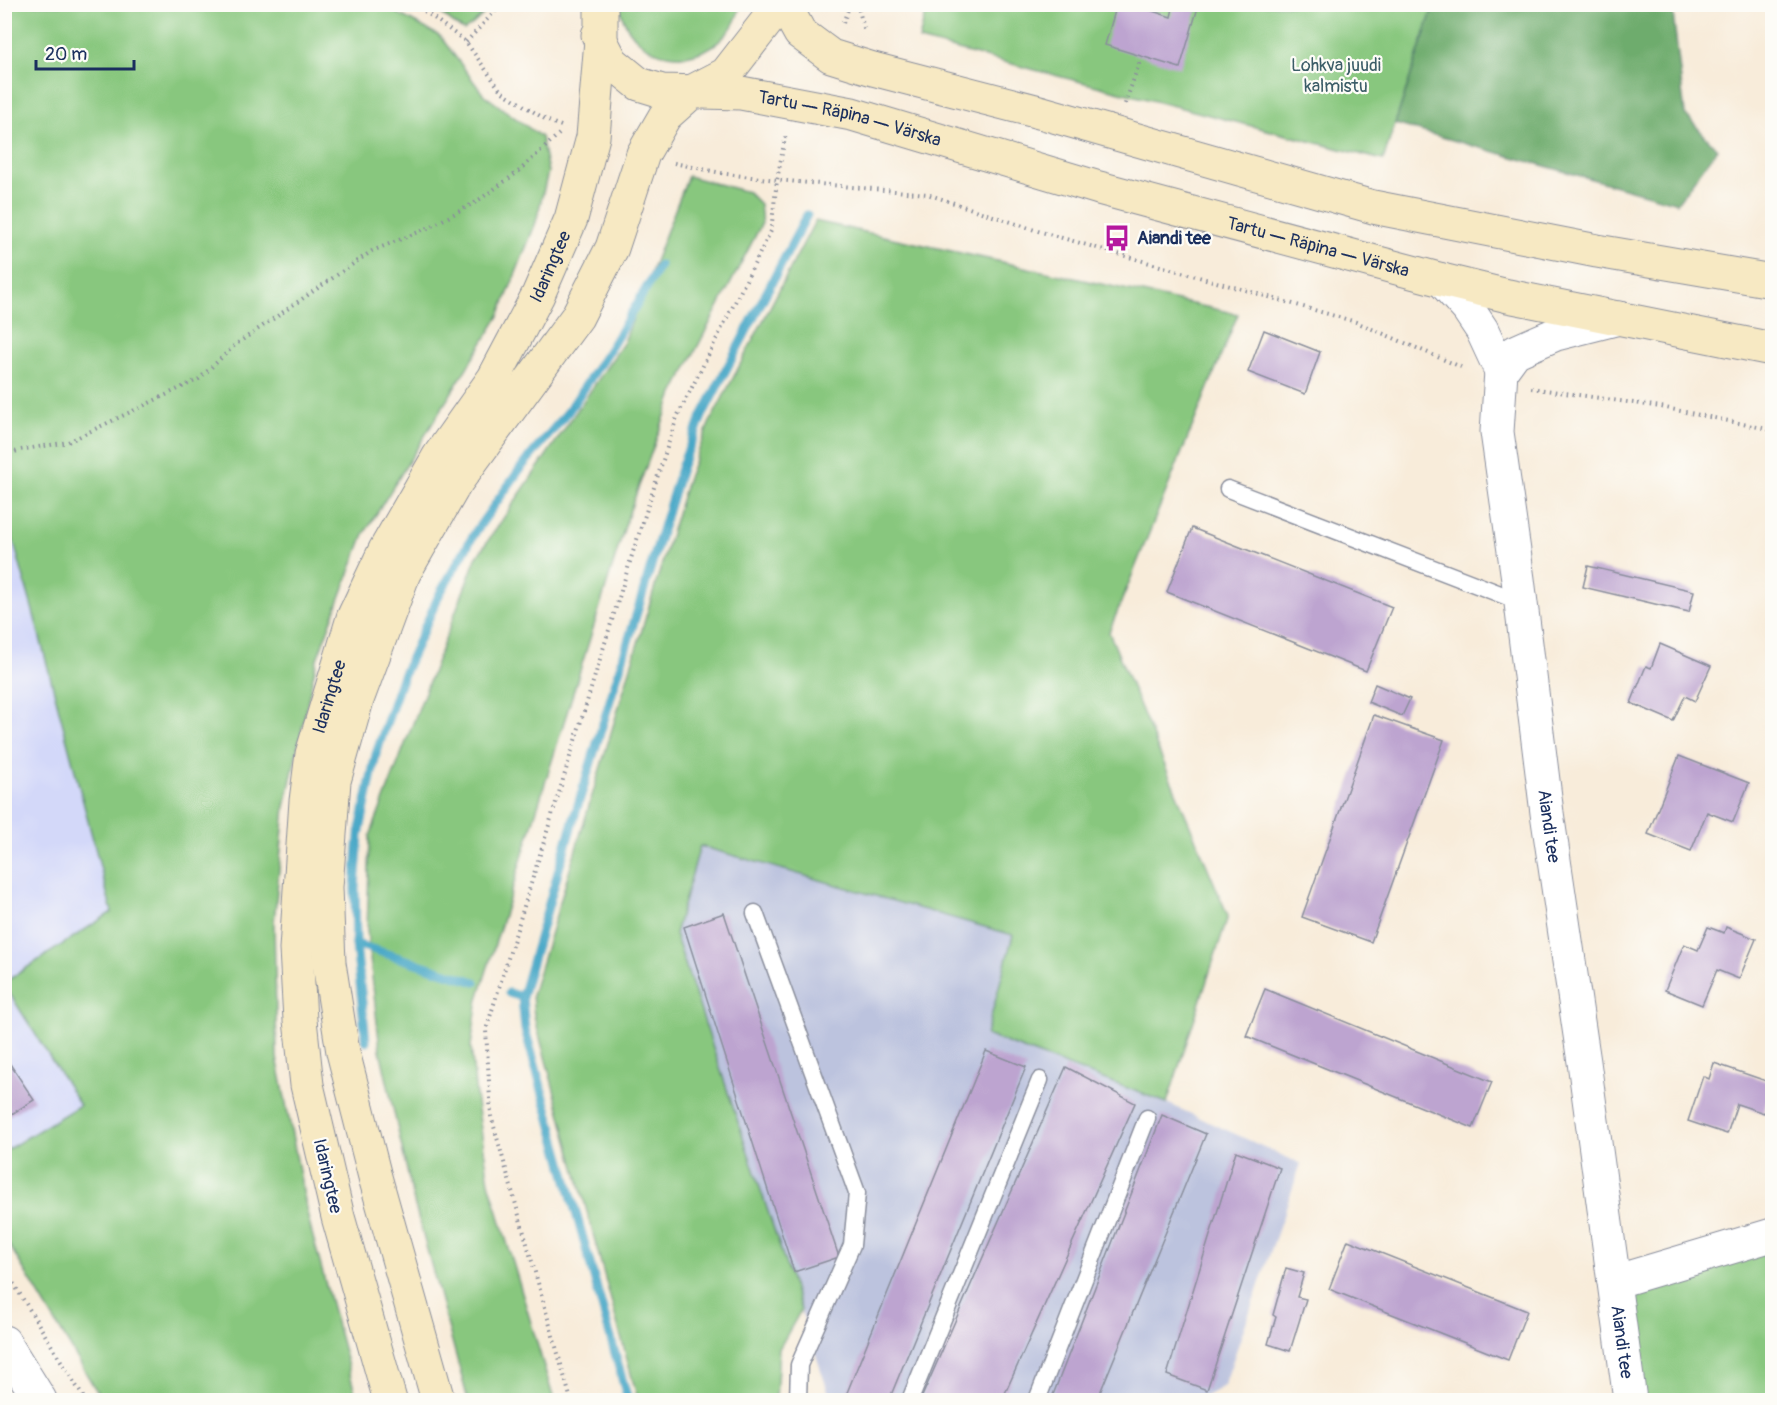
<svg xmlns="http://www.w3.org/2000/svg" width="1777" height="1405" font-family="Pangolin,sans-serif">
	<style>
		.built { fill: #d3d8f9 }
		.industrial { fill: #bcc3de }
		.green { fill: #88c77e; stroke: #527b6e; stroke-width: 1.5 }
		.forest { fill: #6eac6d; stroke: #446e66; stroke-width: 1.5 }
		.lines { fill: none; stroke-linecap: round; stroke-linejoin: round }
		.stream { stroke: #48a8c7; stroke-width: 9 }
		.building { fill: #bda4d0 }
		.service-casing { stroke: #8a8e9c; stroke-width: 19 }
		.minor-casing { stroke: #8a8e9c; stroke-width: 35 }
		.tertiary-casing { stroke: #8a8e9c; stroke-width: 35 }
		.secondary-casing { stroke: #8a8e9c; stroke-width: 35 }
		.path { stroke: #8a8e9c; stroke-width: 4; stroke-dasharray: 1.5 4.5; stroke-linecap: butt }
		.service { stroke: #fff; stroke-width: 16 }
		.minor { stroke: #fff; stroke-width: 33 }
		.tertiary { stroke: #fff; stroke-width: 33 }
		.secondary { stroke: #f7e9c3; stroke-width: 33 }
		.labels { text-anchor: middle; stroke-width: 4.5; stroke-linejoin: round; paint-order: stroke }
		.park-label { font-size: 18px; fill: #3c5d68; stroke: #fdfcf7 }
		.street-label { font-size: 18px; fill: #1b2f5e; stroke: #fdfcf7 }
		.poi-label { font-size: 18px; font-weight: bold; fill: #1b2f5e; stroke: #fdfcf7; text-anchor: start }
	</style>
	<rect width="100%" height="100%" fill="#fdfcf7"/>
	<filter id="ink" filterUnits="userSpaceOnUse"><feTurbulence type="fractalNoise" baseFrequency=".0167" numOctaves="2"/><feDisplacementMap in="SourceGraphic" scale="12" xChannelSelector="R" yChannelSelector="G"/><feConvolveMatrix kernelMatrix="1 2 1 2 8 2 1 2 1" color-interpolation-filters="sRGB"/></filter>
	<filter id="wash" filterUnits="userSpaceOnUse"><feTurbulence type="fractalNoise" baseFrequency=".008" numOctaves="4" result="noise"/><feDisplacementMap in="SourceGraphic" scale="24" xChannelSelector="R" yChannelSelector="G"/><feGaussianBlur stdDeviation="1.35" result="paint"/><feColorMatrix in="noise" values="0 0 0 0 0 0 0 0 0 0 0 0 0 0 0 0 0 1.4 0 .05"/><feComposite in="paint" operator="in"/></filter>
	<g filter="url(#wash)">
		<rect width="100%" height="100%" fill="#f8ecda"/>
		<g class="built">
			<path d="M 4,511 L 33,611 L 112,912 L 5,982 Z"/>
			<path d="M 4,986 L 81,1105 L 5,1151 L 4,1151 Z"/>
		</g>
		<path class="industrial" d="M 700,846 L 1013,935 L 986,1035 L 1167,1103 L 1301,1164 L 1224,1386 L 1199,1400 L 831,1400 L 675,934 Z"/>
		<g class="green">
			<path d="M 5,5 L 382,5 L 440,36 L 483,94 L 541,137 L 548,172 L 536,222 L 499,316 L 364,534 L 317,659 L 285,807 L 274,923 L 277,1057 L 309,1222 L 357,1400 L 102,1400 L 5,1238 L 5,1151 L 80,1105 L 5,986 L 5,982 L 112,912 L 33,611 L 5,511 Z"/>
			<path d="M 430,5 L 493,5 L 473,24 L 464,30 C 451,24 442,12 430,5 Z"/>
			<path d="M 619,5 L 740,4 L 740,5 C 733,51 674,73 639,41 C 628,32 622,18 619,5 Z"/>
			<path d="M 927,5 L 1434,5 L 1383,160 L 919,40 Z"/>
			<path d="M 688,176 L 748,192 L 760,204 L 762,223 L 673,394 L 629,513 L 478,999 L 471,1046 L 476,1096 L 489,1182 L 554,1400 L 468,1400 L 414,1202 L 380,1050 L 367,931 L 370,836 L 476,558 L 624,342 Z"/>
			<path d="M 815,221 L 1238,314 L 1109,632 L 1228,916 L 1167,1103 L 986,1035 L 1013,935 L 700,846 L 675,934 L 801,1310 L 779,1349 L 776,1400 L 638,1400 L 534,1016 L 532,995 L 687,480 L 709,424 Z"/>
			<path d="M 1772,1247 L 1772,1400 L 1643,1400 L 1633,1292 Z"/>
		</g>
		<path class="forest" d="M 1434,5 L 1672,5 L 1685,114 L 1717,149 L 1677,203 L 1395,124 Z"/>
		<g class="lines">
			<g class="stream">
				<path d="M 356,944 L 366,1041"/>
				<path d="M 475,982 L 356,944 L 355,887 L 359,835 L 376,754 L 402,678 L 439,595 L 476,531 L 523,465 L 568,412 L 611,347 L 660,265"/>
				<path d="M 509,993 L 522,997"/>
				<path d="M 628,1400 L 525,1029 L 522,997 L 567,841 L 682,465 L 703,414 L 807,215"/>
			</g>
		</g>
		<g id="blocks">
			<g class="building">
				<path d="M 1117,4 L 1141,4 L 1140,7 L 1171,17 L 1174,4 L 1199,4 L 1180,68 L 1105,45 Z"/>
				<path d="M 1264,330 L 1320,352 L 1305,394 L 1248,372 Z"/>
				<path d="M 1192,528 L 1392,607 L 1366,671 L 1167,592 Z"/>
				<path d="M 1588,566 L 1694,591 L 1689,612 L 1583,587 Z"/>
				<path d="M 1660,644 L 1711,666 L 1695,701 L 1685,696 L 1673,721 L 1631,703 L 1646,666 L 1651,668 Z"/>
				<path d="M 1375,684 L 1410,699 L 1402,716 L 1368,702 Z"/>
				<path d="M 1374,715 L 1444,740 L 1371,942 L 1302,917 Z"/>
				<path d="M 1679,756 L 1749,783 L 1733,822 L 1707,812 L 1691,851 L 1648,834 Z"/>
				<path d="M 724,913 L 839,1257 L 794,1272 L 684,927 Z"/>
				<path d="M 1708,927 L 1724,933 L 1726,927 L 1756,939 L 1739,979 L 1717,970 L 1702,1005 L 1665,990 L 1684,944 L 1698,950 Z"/>
				<path d="M 1265,989 L 1492,1082 L 1473,1128 L 1246,1036 Z"/>
				<path d="M 986,1051 L 1026,1067 L 889,1400 L 844,1400 Z"/>
				<path d="M 4,1055 L 34,1100 L 7,1117 L 4,1113 Z"/>
				<path d="M 1714,1063 L 1772,1083 L 1764,1113 L 1737,1104 L 1727,1134 L 1688,1121 L 1703,1076 L 1709,1079 Z"/>
				<path d="M 1066,1067 L 1135,1103 L 1002,1400 L 924,1400 L 921,1399 Z"/>
				<path d="M 1162,1115 L 1206,1134 L 1097,1400 L 1051,1400 Z"/>
				<path d="M 1236,1151 L 1280,1168 L 1207,1390 L 1167,1375 Z"/>
				<path d="M 1348,1240 L 1527,1311 L 1508,1360 L 1329,1289 Z"/>
				<path d="M 1286,1268 L 1304,1273 L 1297,1297 L 1306,1299 L 1290,1351 L 1268,1344 L 1276,1317 L 1273,1315 Z"/>
			</g>
		</g>
	</g>
	<g filter="url(#ink)">
		<use href="#blocks" fill-opacity="0" stroke="#8a8e9c" stroke-width="1.5"/>
		<g class="lines">
			<g class="service-casing">
				<g id="service">
					<path d="M 1228,489 L 1521,602"/>
					<path d="M 755,913 L 857,1193 L 852,1245 L 799,1365 L 798,1400"/>
					<path d="M 910,1400 L 1040,1080"/>
					<path d="M 1037,1400 L 1147,1118"/>
				</g>
			</g>
			<g class="minor-casing">
				<g id="minor">
					<path d="M 1442,280 L 1468,309 L 1482,330 L 1501,371"/>
					<path id="s1" d="M 1619,318 L 1556,334 L 1515,352 L 1501,371 L 1497,432 L 1518,579 L 1547,813 L 1584,1062 L 1630,1400"/>
					<path d="M 1614,1282 L 1772,1235"/>
				</g>
			</g>
			<g class="tertiary-casing">
				<path id="tertiary" d="M 4,1342 L 40,1400"/>
			</g>
			<g class="secondary-casing">
				<g id="secondary">
					<path d="M 784,4 L 800,33 L 831,56 L 873,69 L 1043,113 L 1373,207 L 1597,251 L 1772,281"/>
					<path id="s2" d="M 598,35 L 612,62 L 639,84 L 662,91 L 741,93 L 852,114 L 1099,188 L 1442,280 L 1508,296 L 1772,349"/>
					<path id="s3" d="M 390,1400 L 338,1217 L 307,1085 L 300,1020 L 296,949 L 306,801 L 312,754 L 353,618 L 385,550 L 439,456 L 494,378 L 538,295 L 571,219 L 593,137 L 601,40 L 601,4"/>
					<path d="M 438,1400 L 375,1177 L 343,1052 L 329,963 L 326,887 L 334,781 L 357,700 L 404,573 L 455,484 L 577,317 L 612,248 L 643,154 L 665,116 L 693,91 L 726,74 L 768,20 L 771,4"/>
				</g>
			</g>
			<g class="path">
				<path d="M 415,4 L 466,42 L 501,91 L 548,121 L 561,126"/>
				<path d="M 857,4 L 864,28 L 868,31"/>
				<path d="M 843,23 L 850,4"/>
				<path d="M 466,42 L 502,4"/>
				<path d="M 1125,104 L 1140,61"/>
				<path d="M 674,163 L 726,174 L 777,180 L 927,194 L 1038,231 L 1356,322 L 1461,367"/>
				<path d="M 1531,388 L 1661,407 L 1772,430"/>
				<path d="M 4,456 L 20,450 L 68,442 L 199,379 L 235,345 L 372,251 L 426,229 L 476,202 L 518,172 L 559,134"/>
				<path d="M 4,1268 L 85,1400"/>
				<path d="M 571,1400 L 491,1116 L 486,1030 L 633,552 L 677,417 L 771,231 L 777,180 L 786,133"/>
			</g>
			<use href="#service" class="service"/>
			<use href="#minor" class="minor"/>
			<use href="#tertiary" class="tertiary"/>
			<use href="#secondary" class="secondary"/>
		</g>
	</g>
	<defs>
		<g id="bus-bare" transform="scale(2.07)"><path d="M-5-6H5V4H4V6H2V4H-2V6H-4V4H-5ZM-3.5-4V0h7V-4ZM-3.5 1.2v1.5H-2V1.2ZM2 1.2v1.5H3.5V1.2Z" fill="#b5179e" stroke="#fdfcf7" stroke-width="2.5" paint-order="stroke"/></g>
	</defs>
	<g fill-rule="evenodd">
		<use href="#bus-bare" x="1117" y="238"/>
	</g>
	<g class="labels">
		<g class="park-label">
			<text x="1336" y="71">Lohkva juudi<tspan x="1336" dy="21">kalmistu</tspan></text>
		</g>
		<g class="street-label">
			<text dy="6" stroke="none"><textPath href="#s2" startOffset="280">Tartu — Räpina — Värska</textPath></text>
			<text dy="6" stroke="none"><textPath href="#s2" startOffset="766">Tartu — Räpina — Värska</textPath></text>
			<text dy="6" stroke="none"><textPath href="#s3" startOffset="1204">Idaringtee</textPath></text>
			<text dy="6" stroke="none"><textPath href="#s3" startOffset="718">Idaringtee</textPath></text>
			<text dy="6" stroke="none"><textPath href="#s1" startOffset="592">Aiandi tee</textPath></text>
			<text transform="translate(328 1176) rotate(77)" y="6">Idaringtee</text>
			<text dy="6" stroke="none"><textPath href="#s1" startOffset="1113">Aiandi tee</textPath></text>
		</g>
		<g class="poi-label">
			<text x="1137" y="244">Aiandi tee</text>
		</g>
	</g>
	<rect width="1777" height="1405" fill="none" stroke="#fdfcf7" stroke-width="24"/>
	<path d="M36 60v9h98v-9" fill="none" stroke="#1b2f5e" stroke-width="3"/>
	<text x="45" y="60" font-size="18" fill="#1b2f5e" stroke="#fdfcf7" stroke-width="4.5" paint-order="stroke">20 m</text>
</svg>
